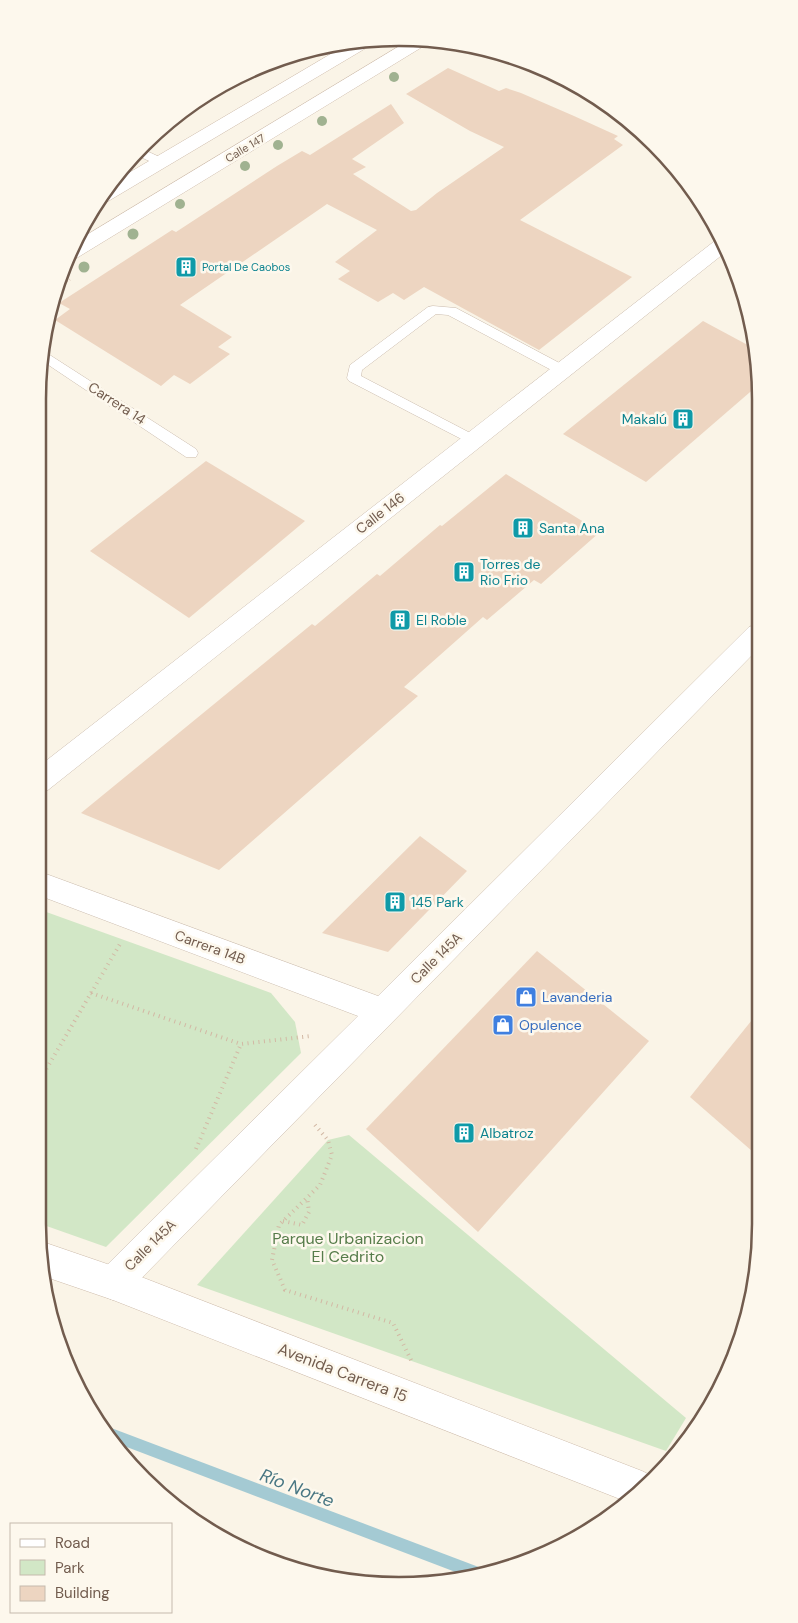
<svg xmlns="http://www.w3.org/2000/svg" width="798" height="1623" font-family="'DM Sans',sans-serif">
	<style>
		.green { fill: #d2e7c6 }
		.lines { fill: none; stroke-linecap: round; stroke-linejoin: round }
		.stream { fill: #a4cad3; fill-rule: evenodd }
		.building { fill: #edd5c1 }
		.lane-casing { stroke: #cbbcae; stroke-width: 1 }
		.street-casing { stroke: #cbbcae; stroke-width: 1 }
		.secondary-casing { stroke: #cebcac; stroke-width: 1 }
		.path-far1 { stroke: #d2b8a4; stroke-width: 2; stroke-dasharray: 0.5 2.5; stroke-linecap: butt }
		.path { stroke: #d2b8a4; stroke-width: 4; stroke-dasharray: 1 4.5; stroke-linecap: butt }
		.lane { fill: #fff; fill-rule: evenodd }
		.street { fill: #fff; fill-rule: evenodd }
		.secondary { fill: #fff; fill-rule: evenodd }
		.tree { fill: #a0b291 }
		.labels { text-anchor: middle; stroke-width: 5; stroke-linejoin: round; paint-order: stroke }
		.far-street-label { font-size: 11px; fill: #725c4e; stroke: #fdf8ed }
		.far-culture-label { font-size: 11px; fill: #0d838f; stroke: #fdf8ed; text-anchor: start }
		.street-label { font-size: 14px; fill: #725c4e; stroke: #fdf8ed }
		.culture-label { font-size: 14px; fill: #0d838f; stroke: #fdf8ed; text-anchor: start }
		.shop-label { font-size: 14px; fill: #366cbe; stroke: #fdf8ed; text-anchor: start }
		.near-park-label { font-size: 16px; fill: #567c4a; stroke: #fdf8ed }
		.near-street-label { font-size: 16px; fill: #725c4e; stroke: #fdf8ed }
		.near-water-label { font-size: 18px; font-style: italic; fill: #497783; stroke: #fdf8ed }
		.rim { fill: none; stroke: #725c4e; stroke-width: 2.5 }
	</style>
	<rect width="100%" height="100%" fill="#faf4e7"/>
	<g class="green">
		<path d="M 38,909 L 271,993 L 295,1022 L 301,1053 L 106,1247 L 38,1223 Z"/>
		<path d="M 349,1135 L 686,1418 L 666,1451 L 197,1285 L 328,1140 Z"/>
	</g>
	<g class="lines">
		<path class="stream" d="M 106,1426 L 476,1566 L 481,1568 L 482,1571 L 466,1576 L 111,1441 L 103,1428 Z"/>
	</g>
	<g class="building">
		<path d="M 448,68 L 499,91 L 506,88 L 521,93 L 574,116 L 618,136 L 614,139 L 623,145 L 520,220 L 632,277 L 539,350 L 424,287 L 404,300 L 393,293 L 378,302 L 338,279 L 350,271 L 335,262 L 377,230 L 327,204 L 180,305 L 232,337 L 218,347 L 230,354 L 190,384 L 174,375 L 161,386 L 55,320 L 70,309 L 59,303 L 172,230 L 176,232 L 277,166 L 302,151 L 310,155 L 391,104 L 404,123 L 352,159 L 366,167 L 353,174 L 411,211 L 416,210 L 437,193 L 504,147 L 470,131 L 406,94 Z"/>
		<path d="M 703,321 L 757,350 L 757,386 L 646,482 L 563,434 Z"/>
		<path d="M 206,461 L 305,521 L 189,618 L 90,551 Z"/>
		<path d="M 506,474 L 600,532 L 541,584 L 534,580 L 487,620 L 483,617 L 404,687 L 418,696 L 219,870 L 81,813 L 312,624 L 315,626 L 377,574 L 380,576 L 440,525 L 442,526 Z"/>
		<path d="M 420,836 L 467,871 L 388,952 L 322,933 Z"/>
		<path d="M 537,951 L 649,1041 L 478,1232 L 366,1129 Z"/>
		<path d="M 760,1010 L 760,1158 L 690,1097 Z"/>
	</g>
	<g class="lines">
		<g class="lane-casing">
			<g id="lane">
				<path d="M 140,148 L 164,159 L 166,162 L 160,166 L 134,154 Z"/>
				<path d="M 433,306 L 456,308 L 567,367 L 569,370 L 567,373 L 557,373 L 448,315 L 436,314 L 362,370 L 361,376 L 478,437 L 480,440 L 478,443 L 473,445 L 349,381 L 347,378 L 350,365 L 428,307 Z"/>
				<path d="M 42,350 L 196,449 L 198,453 L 196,457 L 186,457 L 41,360 Z"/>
			</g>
		</g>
		<g class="street-casing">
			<g id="street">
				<path d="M 720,239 L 727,251 L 48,790 L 38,793 L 38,767 L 716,240 Z"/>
				<path d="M 758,624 L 758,649 L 125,1295 L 113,1300 L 101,1295 L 96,1283 L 101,1271 L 358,1016 L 38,895 L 38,871 L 378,996 L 749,627 Z"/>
			</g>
		</g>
		<g class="secondary-casing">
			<g id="secondary">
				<path d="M 411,39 L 429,40 L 427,44 L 75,259 L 65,260 L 75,242 Z"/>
				<path d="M 373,40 L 371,45 L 105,203 L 95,204 L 110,184 L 351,42 Z"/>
				<path d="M 43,1242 L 113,1266 L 642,1471 L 656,1478 L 625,1501 L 113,1300 L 46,1277 L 41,1243 Z"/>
			</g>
		</g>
		<path class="path-far1" d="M 57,288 L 71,279"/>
		<g class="path">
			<path d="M 91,993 L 241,1044 L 311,1036"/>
			<path d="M 38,1083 L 120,944"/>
			<path d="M 315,1125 L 328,1140 L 332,1155 L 320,1185 L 279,1225 L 272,1260 L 285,1290 L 393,1323 L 412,1362"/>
			<path d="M 196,1149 L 241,1044"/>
			<path d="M 283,1221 L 302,1225 L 309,1212 L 307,1197"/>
		</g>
		<use href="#lane" class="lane"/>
		<use href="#street" class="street"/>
		<use href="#secondary" class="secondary"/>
	</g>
	<g class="tree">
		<circle cx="394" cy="77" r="5"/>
		<circle cx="322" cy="121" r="5"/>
		<circle cx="278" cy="145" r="5"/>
		<circle cx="245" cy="166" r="5"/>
		<circle cx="180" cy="204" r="5"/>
		<circle cx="133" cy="234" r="5.5"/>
		<circle cx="84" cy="267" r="5.5"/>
	</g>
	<defs>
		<g id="building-square" transform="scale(1.125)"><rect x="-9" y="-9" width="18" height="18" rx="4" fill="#0f9aa8" stroke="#fdf8ed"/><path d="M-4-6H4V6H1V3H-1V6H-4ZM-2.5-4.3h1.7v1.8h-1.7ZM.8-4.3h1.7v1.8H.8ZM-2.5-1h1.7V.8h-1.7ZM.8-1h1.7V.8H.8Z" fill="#fff"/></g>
		<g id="shop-square" transform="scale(1.125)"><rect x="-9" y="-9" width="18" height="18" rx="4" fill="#3f7fe0" stroke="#fdf8ed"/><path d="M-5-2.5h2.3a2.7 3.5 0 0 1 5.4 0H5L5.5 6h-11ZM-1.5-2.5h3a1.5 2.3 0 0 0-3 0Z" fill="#fff"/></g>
	</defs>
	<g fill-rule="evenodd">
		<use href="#building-square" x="186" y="267"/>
		<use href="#building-square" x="683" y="419"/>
		<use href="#building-square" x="523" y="528"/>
		<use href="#building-square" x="464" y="572"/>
		<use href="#building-square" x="400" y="620"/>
		<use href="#building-square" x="395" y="902"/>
		<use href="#shop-square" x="526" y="997"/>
		<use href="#shop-square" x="503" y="1025"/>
		<use href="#building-square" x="464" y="1133"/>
	</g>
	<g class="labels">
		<g class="far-street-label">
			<text transform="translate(245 148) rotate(-31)" y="4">Calle 147</text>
		</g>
		<g class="far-culture-label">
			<text x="202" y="271">Portal De Caobos</text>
		</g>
		<g class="street-label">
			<text transform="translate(117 403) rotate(33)" y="5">Carrera 14</text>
			<text transform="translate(380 513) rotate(-38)" y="5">Calle 146</text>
			<text transform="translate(210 947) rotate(20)" y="5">Carrera 14B</text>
			<text transform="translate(436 958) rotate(-45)" y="5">Calle 145A</text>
			<text transform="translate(150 1245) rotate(-45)" y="5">Calle 145A</text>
		</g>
		<g class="culture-label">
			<text x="667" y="424" text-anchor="end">Makalú</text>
			<text x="539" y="533">Santa Ana</text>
			<text x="480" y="569">Torres de<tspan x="480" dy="16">Rio Frio</tspan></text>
			<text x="416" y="625">El Roble</text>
			<text x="411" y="907">145 Park</text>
			<text x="480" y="1138">Albatroz</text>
		</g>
		<g class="shop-label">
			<text x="542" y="1002">Lavanderia</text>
			<text x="519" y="1030">Opulence</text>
		</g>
		<g class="near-park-label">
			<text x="348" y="1244">Parque Urbanizacion<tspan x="348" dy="18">El Cedrito</tspan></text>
		</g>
		<g class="near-street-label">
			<text transform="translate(343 1372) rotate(21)" y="6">Avenida Carrera 15</text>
		</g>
		<g class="near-water-label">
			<text transform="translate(297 1488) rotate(21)" y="6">Río Norte</text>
		</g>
	</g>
	<path d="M0 0H798V1623H0ZM399 46H399A353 353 0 0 1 752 399V1224A353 353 0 0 1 399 1577H399A353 353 0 0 1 46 1224V399A353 353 0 0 1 399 46Z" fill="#fdf8ed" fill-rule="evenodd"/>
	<path class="rim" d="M399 46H399A353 353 0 0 1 752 399V1224A353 353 0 0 1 399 1577H399A353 353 0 0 1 46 1224V399A353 353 0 0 1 399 46Z"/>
	<rect x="10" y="1523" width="162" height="90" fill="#fdf8ed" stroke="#c5baad"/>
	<rect x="20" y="1539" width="25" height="8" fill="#ffffff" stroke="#c5baad"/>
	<text x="55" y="1548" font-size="15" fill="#725c4e">Road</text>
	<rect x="20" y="1560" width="25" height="15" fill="#d2e7c6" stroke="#c5baad"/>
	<text x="55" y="1573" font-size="15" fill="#725c4e">Park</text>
	<rect x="20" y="1586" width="25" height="15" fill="#edd5c1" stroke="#c5baad"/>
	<text x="55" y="1598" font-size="15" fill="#725c4e">Building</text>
</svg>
